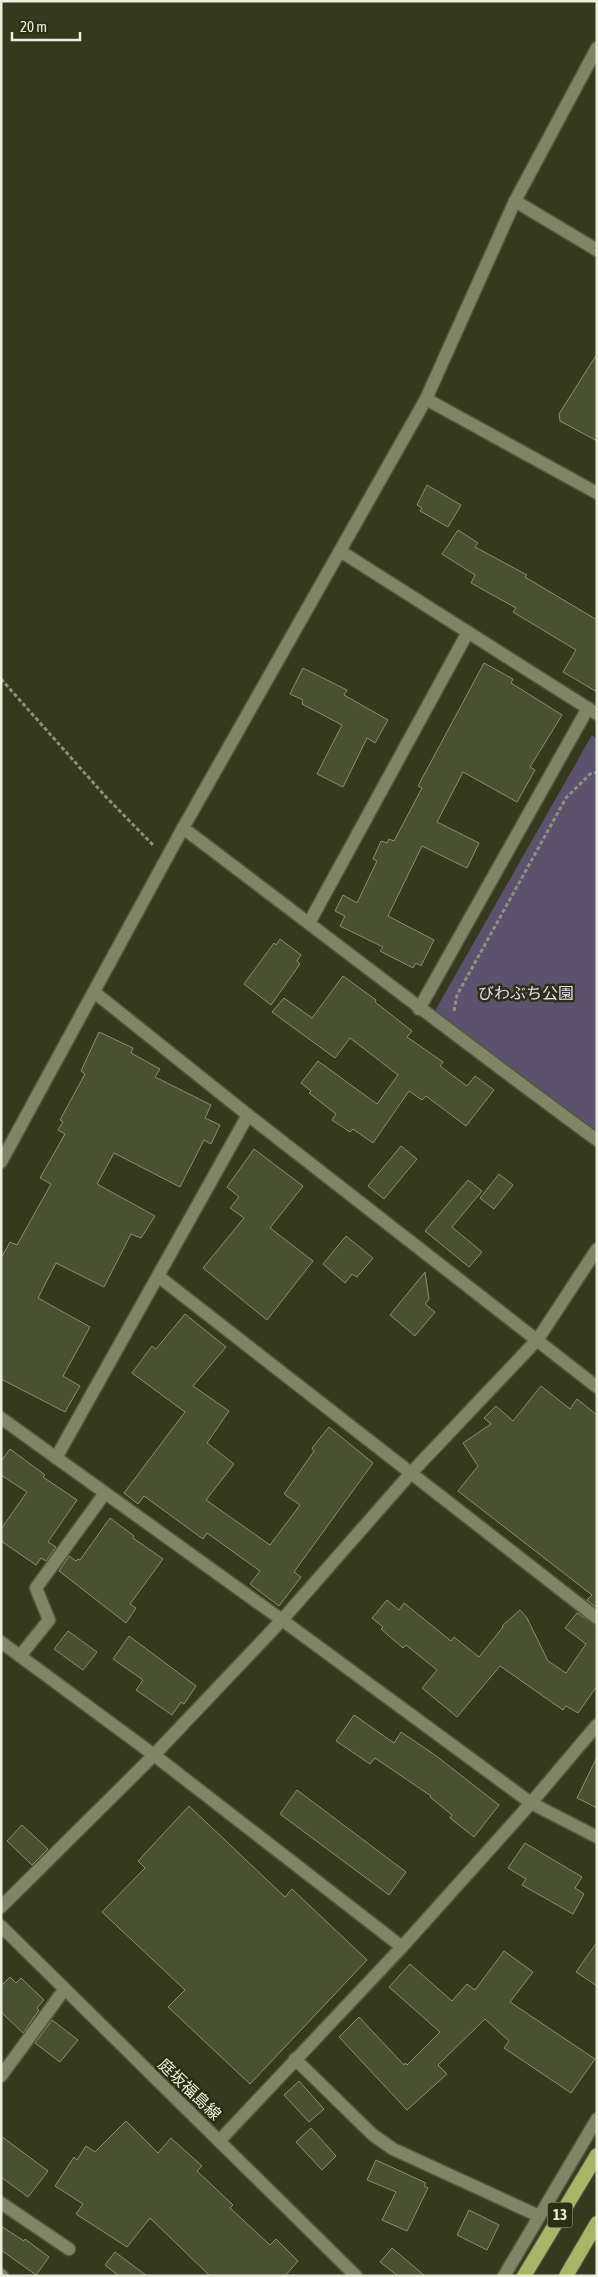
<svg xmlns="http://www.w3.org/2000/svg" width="598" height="2277" font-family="'Asap Condensed','Noto Sans JP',sans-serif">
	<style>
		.green { fill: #5c526d }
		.building { fill: #4a5032; stroke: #89906f }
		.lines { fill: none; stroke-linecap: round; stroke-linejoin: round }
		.minor-casing { stroke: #53563d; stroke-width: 15 }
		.secondary-casing { stroke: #53563d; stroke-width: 15 }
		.trunk-casing { stroke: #53563d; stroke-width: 16 }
		.path { stroke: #8e917b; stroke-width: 3; stroke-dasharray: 4 2.5; stroke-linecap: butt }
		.minor { stroke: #7f8565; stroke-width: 12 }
		.secondary { stroke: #7f8565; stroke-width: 12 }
		.trunk { stroke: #a8b566; stroke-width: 14 }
		.labels { text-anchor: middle; stroke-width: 5; stroke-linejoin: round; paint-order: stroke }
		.shield { fill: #2b2f13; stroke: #b2b5a1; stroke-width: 1 }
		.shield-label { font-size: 15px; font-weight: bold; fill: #ecefde }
		.park-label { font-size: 16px; fill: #e9ddfd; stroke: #2b2f13 }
		.street-label { font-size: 16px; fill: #ecefde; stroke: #2b2f13 }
	</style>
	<rect width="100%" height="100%" fill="#35391d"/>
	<path class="green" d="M 592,735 L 597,739 L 597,1137 L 432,1016 Z"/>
	<g class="building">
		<path d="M 597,354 L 597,441 L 560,421 L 559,414 Z"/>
		<path d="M 427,485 L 461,505 L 448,527 L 420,511 L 422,508 L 417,505 Z"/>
		<path d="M 458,530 L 478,543 L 475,547 L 527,575 L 525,577 L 597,620 L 597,692 L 563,672 L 576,650 L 513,612 L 516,608 L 471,583 L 475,575 L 442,554 Z"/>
		<path d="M 484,663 L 513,679 L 511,683 L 562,715 L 530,767 L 535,770 L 517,802 L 463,772 L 437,822 L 479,843 L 467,868 L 422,846 L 388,916 L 434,940 L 421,966 L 416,963 L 413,968 L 380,951 L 383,947 L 340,926 L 345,916 L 335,911 L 343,895 L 357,903 L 377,861 L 373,859 L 381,841 L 387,843 L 389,839 L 394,841 L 422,788 L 418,786 Z"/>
		<path d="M 303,668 L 347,690 L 344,695 L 388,720 L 375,743 L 367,738 L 343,787 L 317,774 L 342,725 L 302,704 L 303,700 L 290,694 Z"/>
		<path d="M 280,939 L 301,955 L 297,961 L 300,964 L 271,1005 L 244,984 L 274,943 L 276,945 Z"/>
		<path d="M 343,976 L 376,1000 L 375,1002 L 412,1031 L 407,1037 L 443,1062 L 440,1066 L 467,1086 L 475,1076 L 494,1090 L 466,1126 L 426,1096 L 422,1100 L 409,1091 L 373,1143 L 353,1129 L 350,1132 L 332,1120 L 336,1114 L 309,1093 L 311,1091 L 301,1083 L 318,1061 L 377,1104 L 398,1075 L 350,1038 L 335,1058 L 272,1012 L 284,998 L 312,1018 Z"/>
		<path d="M 99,1032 L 133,1048 L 131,1053 L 160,1069 L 155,1077 L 211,1105 L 205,1118 L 220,1125 L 211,1144 L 204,1140 L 180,1187 L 114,1153 L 97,1184 L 155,1216 L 141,1238 L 131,1234 L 104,1287 L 56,1263 L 38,1298 L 90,1327 L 63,1376 L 80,1386 L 65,1412 L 1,1379 L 1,1258 L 10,1242 L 17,1245 L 51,1184 L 40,1178 L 65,1134 L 58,1130 L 63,1122 L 60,1120 L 85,1074 L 81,1071 Z"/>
		<path d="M 401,1146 L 417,1159 L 384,1199 L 368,1186 Z"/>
		<path d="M 254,1149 L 303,1186 L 270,1228 L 313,1261 L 267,1320 L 203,1268 L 244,1218 L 230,1208 L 239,1197 L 227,1187 Z"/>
		<path d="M 499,1174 L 513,1185 L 494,1209 L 480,1198 Z"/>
		<path d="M 468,1180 L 482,1191 L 452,1227 L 482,1252 L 469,1267 L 425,1231 Z"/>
		<path d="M 346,1236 L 373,1258 L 357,1277 L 352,1274 L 345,1283 L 323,1264 Z"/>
		<path d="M 425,1272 L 429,1299 L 425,1304 L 435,1312 L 415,1336 L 390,1315 Z"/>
		<path d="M 185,1314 L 226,1347 L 193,1386 L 229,1411 L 207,1443 L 234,1464 L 206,1500 L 270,1545 L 300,1505 L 284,1494 L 314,1451 L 312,1448 L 329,1427 L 373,1463 L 294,1572 L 301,1577 L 279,1606 L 250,1584 L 260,1571 L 207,1533 L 203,1539 L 144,1496 L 138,1504 L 124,1493 L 185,1412 L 132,1373 L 152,1346 L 156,1349 Z"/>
		<path d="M 541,1386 L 570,1409 L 577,1399 L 597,1415 L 597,1608 L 587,1600 L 592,1595 L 458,1491 L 478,1466 L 463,1443 L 491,1424 L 484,1418 L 496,1406 L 513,1421 Z"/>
		<path d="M 10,1449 L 45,1475 L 43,1477 L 77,1500 L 48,1542 L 56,1547 L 46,1561 L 41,1558 L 36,1565 L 1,1541 L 1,1529 L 27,1492 L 1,1475 L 1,1461 Z"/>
		<path d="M 110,1518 L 134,1536 L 133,1538 L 163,1559 L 130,1604 L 136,1608 L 126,1623 L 59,1571 L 69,1556 L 76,1561 L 78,1559 L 80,1560 Z"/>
		<path d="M 387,1600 L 399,1610 L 404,1603 L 451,1641 L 454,1637 L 479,1657 L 503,1627 L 502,1626 L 520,1610 L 527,1618 L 548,1661 L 566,1673 L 586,1644 L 565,1628 L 577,1613 L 597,1626 L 597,1686 L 578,1713 L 566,1706 L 563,1710 L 500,1666 L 457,1717 L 422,1688 L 437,1670 L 406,1645 L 403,1648 L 381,1629 L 383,1627 L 372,1618 Z"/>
		<path d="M 68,1631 L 97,1652 L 83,1670 L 54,1649 Z"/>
		<path d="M 129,1636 L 196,1686 L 184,1704 L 181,1702 L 172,1715 L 136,1690 L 143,1680 L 113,1659 Z"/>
		<path d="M 354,1715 L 394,1743 L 401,1732 L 435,1755 L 499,1805 L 474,1837 L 450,1818 L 452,1815 L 430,1797 L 431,1796 L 375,1758 L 370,1764 L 336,1741 Z"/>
		<path d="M 597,1757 L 597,1808 L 577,1798 Z"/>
		<path d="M 297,1790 L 406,1872 L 389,1895 L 280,1814 Z"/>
		<path d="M 189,1806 L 285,1897 L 292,1889 L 367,1960 L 250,2084 L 168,2007 L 185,1990 L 102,1912 L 145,1868 L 138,1861 Z"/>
		<path d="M 22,1825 L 48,1849 L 32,1865 L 7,1841 Z"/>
		<path d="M 525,1843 L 582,1877 L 575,1888 L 584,1894 L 573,1914 L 522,1885 L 526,1879 L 508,1868 Z"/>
		<path d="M 597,1942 L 597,1986 L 576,1972 Z"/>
		<path d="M 504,1951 L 533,1972 L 510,2002 L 595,2059 L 571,2093 L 504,2048 L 509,2041 L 485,2019 L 438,2065 L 447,2074 L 407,2110 L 339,2037 L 359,2017 L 404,2065 L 405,2063 L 407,2065 L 440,2032 L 389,1987 L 410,1964 L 452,2001 L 467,1984 L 475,1990 Z"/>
		<path d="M 10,1977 L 16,1983 L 21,1978 L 44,2000 L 37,2008 L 39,2010 L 23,2033 L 1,2012 L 1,1986 Z"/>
		<path d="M 52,2020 L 78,2040 L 60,2062 L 35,2043 Z"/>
		<path d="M 299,2081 L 324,2109 L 309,2122 L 284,2095 Z"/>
		<path d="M 126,2121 L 158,2153 L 171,2138 L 202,2166 L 197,2171 L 233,2205 L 230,2208 L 270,2245 L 276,2239 L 298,2261 L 285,2276 L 210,2276 L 150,2218 L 127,2247 L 76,2214 L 83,2204 L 55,2186 L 74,2157 L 77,2160 L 86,2146 L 95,2152 Z"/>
		<path d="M 311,2128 L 336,2156 L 322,2170 L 296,2142 Z"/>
		<path d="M 1,2136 L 48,2171 L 28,2197 L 1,2177 Z"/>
		<path d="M 376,2160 L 426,2183 L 424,2186 L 428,2188 L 407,2231 L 382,2220 L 396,2192 L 367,2180 Z"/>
		<path d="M 469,2210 L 499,2225 L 487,2250 L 457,2235 Z"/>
		<path d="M 1,2226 L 24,2241 L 25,2239 L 49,2257 L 36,2275 L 1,2250 Z"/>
		<path d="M 392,2248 L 425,2276 L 398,2276 L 380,2262 Z"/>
		<path d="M 115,2252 L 147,2276 L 119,2276 L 105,2265 Z"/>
	</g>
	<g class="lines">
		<g class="minor-casing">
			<g id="minor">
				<path d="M 515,201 L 597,250"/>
				<path d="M 426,399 L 597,493"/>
				<path d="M 340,551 L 597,714"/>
				<path d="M 183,828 C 321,932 458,1038 597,1140"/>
				<path d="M 309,923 L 468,632"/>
				<path d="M 94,992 L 248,1115 L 597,1387"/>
				<path d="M 419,1009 L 588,708"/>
				<path d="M 1,1162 L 183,828 L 426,399 L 515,201 L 597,48"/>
				<path d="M 158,1276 L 597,1618"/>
				<path d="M 1,1418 L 282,1620 L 531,1803 L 597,1837"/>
				<path d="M 56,1458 L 248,1115"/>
				<path d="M 1,1642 L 154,1755 L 402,1947"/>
				<path d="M 20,1656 L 49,1620 L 36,1588 L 105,1493"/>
				<path d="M 1,1907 L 154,1755 L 282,1620 L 411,1473 L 538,1339 L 597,1249"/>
				<path d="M 295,2059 L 373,2135 L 393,2149 L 539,2216"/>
				<path d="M 1,2076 L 64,1990"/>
				<path d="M 220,2140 L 402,1947 L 531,1803 L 597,1725"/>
				<path d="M 1,2203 L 69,2249"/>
				<path d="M 1,2275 L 2,2276"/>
				<path d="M 504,2276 L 597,2119"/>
			</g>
		</g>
		<g class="secondary-casing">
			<path id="secondary" d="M 1,1926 L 356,2276"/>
		</g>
		<g class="trunk-casing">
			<g id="trunk">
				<path d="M 524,2276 L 597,2155"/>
				<path d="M 566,2276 L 597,2223"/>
			</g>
		</g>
		<g class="path">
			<path d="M 1,679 L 106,797 L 154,846"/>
			<path d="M 454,1011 L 457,995 L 566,798 L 590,774 L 597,772"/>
		</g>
		<use href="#minor" class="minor"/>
		<use href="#secondary" class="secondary"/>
		<use href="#trunk" class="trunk"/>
	</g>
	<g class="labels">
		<rect class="shield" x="547.5" y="2202.5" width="25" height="25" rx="4"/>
		<g class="shield-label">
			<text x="560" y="2220">13</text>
		</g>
		<g class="park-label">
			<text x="526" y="999">びわぶち公園</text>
		</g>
		<g class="street-label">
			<text transform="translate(190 2089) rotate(44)" y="6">庭坂福島線</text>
		</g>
	</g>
	<rect width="598" height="2277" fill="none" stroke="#ecefde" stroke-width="5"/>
	<path d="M12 32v8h68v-8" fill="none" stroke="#ecefde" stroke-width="2.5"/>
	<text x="20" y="32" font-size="15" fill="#ecefde" stroke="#2b2f13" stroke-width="4" paint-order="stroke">20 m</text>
</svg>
